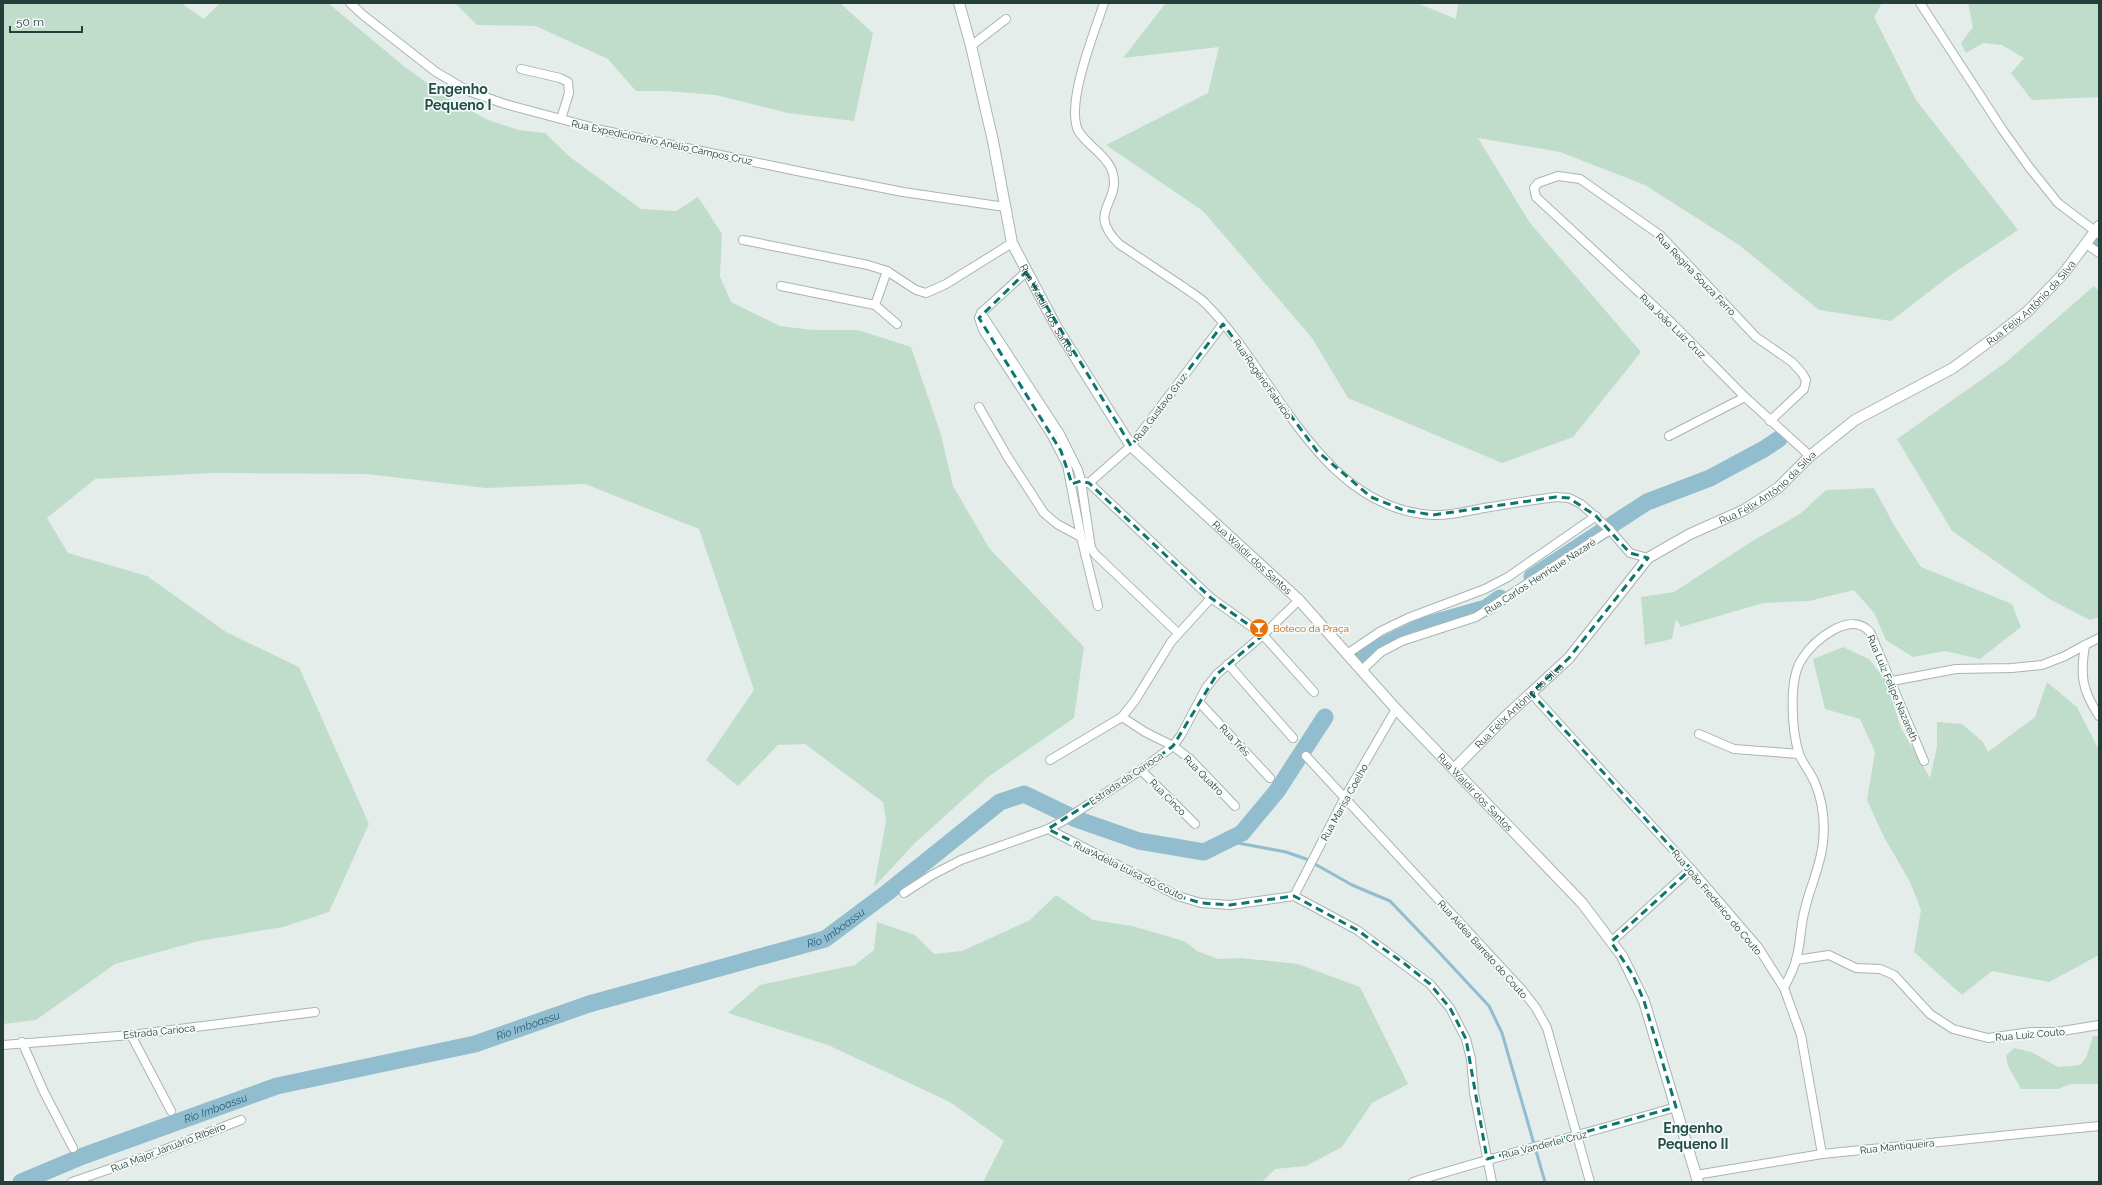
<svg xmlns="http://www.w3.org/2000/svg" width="2102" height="1185" font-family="Raleway,sans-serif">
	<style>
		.green { fill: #c0dccb }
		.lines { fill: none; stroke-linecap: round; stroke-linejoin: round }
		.stream { stroke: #91bdce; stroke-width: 3 }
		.river { stroke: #91bdce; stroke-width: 17 }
		.minor-casing { stroke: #a8b5b2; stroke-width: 10 }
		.tertiary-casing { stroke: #a8b5b2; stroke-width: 12 }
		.minor { stroke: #fff; stroke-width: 8 }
		.tertiary { stroke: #fff; stroke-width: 10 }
		.marked { fill: none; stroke: #0f766e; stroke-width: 3; stroke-dasharray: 8 5; stroke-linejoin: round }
		.labels { text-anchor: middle; stroke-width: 3.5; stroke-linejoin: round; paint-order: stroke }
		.street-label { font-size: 10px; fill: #253e3a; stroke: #f5faf8 }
		.food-label { font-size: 10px; fill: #c56008; stroke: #f5faf8; text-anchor: start }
		.water-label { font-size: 11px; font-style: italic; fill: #235e76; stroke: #f5faf8 }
		.district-label { font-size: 14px; font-weight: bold; fill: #224f49; stroke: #f5faf8 }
	</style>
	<rect width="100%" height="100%" fill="#e5edea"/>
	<g class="green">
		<path d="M 3,3 L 181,3 L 204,19 L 220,3 L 328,3 L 405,67 L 449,99 L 488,120 L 519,130 L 545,133 L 570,157 L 641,209 L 676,211 L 698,197 L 722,234 L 720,277 L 731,302 L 780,326 L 812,330 L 858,330 L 911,347 L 941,435 L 953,486 L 989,548 L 1084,647 L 1074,718 L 988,777 L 915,843 L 874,887 L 886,821 L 883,802 L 805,744 L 778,745 L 738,786 L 706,760 L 754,690 L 699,529 L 585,484 L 486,488 L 366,474 L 213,473 L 95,479 L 47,518 L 68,553 L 147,576 L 226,632 L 299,667 L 369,824 L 329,912 L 283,927 L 199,941 L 115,964 L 36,1020 L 3,1024 Z"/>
		<path d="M 455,3 L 840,3 L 873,33 L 854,121 L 788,113 L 716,95 L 668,91 L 636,91 L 608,59 L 536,26 L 477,25 Z"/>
		<path d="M 1166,3 L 1417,3 L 1456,19 L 1458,3 L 1882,3 L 1874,17 L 1916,100 L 2018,230 L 1952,274 L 1891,321 L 1819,310 L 1739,245 L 1645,185 L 1560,152 L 1478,138 L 1530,223 L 1641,352 L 1573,437 L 1502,463 L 1348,398 L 1312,338 L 1203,211 L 1106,145 L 1208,93 L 1219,47 L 1123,58 Z"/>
		<path d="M 1968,3 L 2099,3 L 2099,97 L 2032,100 L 2011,73 L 2024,58 L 2002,45 L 1983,43 L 1966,53 L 1961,43 L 1973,27 Z"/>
		<path d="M 2094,286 L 2099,291 L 2099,617 L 2090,620 L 2051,600 L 1952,531 L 1897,439 L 2005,363 Z"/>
		<path d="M 1874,488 L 1895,527 L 1921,567 L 2012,604 L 2021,627 L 1980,659 L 1945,651 L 1913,657 L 1886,640 L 1874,613 L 1854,590 L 1809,601 L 1763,603 L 1681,627 L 1676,619 L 1672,639 L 1645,645 L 1641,597 L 1674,592 L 1754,540 L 1800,514 L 1826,490 Z"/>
		<path d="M 1843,647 L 1869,659 L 1886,681 L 1901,728 L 1930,778 L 1937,747 L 1937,722 L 1962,724 L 1983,742 L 1988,752 L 2035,717 L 2047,682 L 2077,707 L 2099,750 L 2099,955 L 2049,982 L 1992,971 L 1962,995 L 1914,952 L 1921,910 L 1910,882 L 1884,837 L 1867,800 L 1875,752 L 1860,719 L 1825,709 L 1813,659 Z"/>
		<path d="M 1056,895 L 1093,920 L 1132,926 L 1184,941 L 1197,951 L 1218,959 L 1240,958 L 1298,964 L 1360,987 L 1408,1084 L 1372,1103 L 1342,1147 L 1306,1166 L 1275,1169 L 1262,1182 L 983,1182 L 1004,1141 L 950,1102 L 828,1045 L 728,1013 L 760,985 L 855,965 L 874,950 L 877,922 L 915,935 L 934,954 L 962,951 L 1030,920 Z"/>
		<path d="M 2093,1036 L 2099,1036 L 2099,1084 L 2071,1084 L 2058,1089 L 2021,1089 L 2008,1066 L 2006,1056 L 2014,1048 L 2031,1052 L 2058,1067 L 2080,1065 L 2086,1058 Z"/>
	</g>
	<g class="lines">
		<path class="stream" d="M 1227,841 L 1286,852 L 1306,859 L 1352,885 L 1390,901 L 1435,948 L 1489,1006 L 1502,1033 L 1545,1182"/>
		<g class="river">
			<path d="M 2097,243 L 2099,245"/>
			<path d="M 1532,577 L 1647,502 L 1710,478 L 1764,449 L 1779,439"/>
			<path d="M 1363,655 L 1423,626 L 1486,608 L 1500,598"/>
			<path id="s1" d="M 21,1182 L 83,1156 L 277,1086 L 475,1044 L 589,1004 L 825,939 L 888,892 L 1000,802 L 1024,794 L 1076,819 L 1139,841 L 1204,852 L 1242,833 L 1277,791 L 1325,717"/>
		</g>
		<g class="minor-casing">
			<g id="minor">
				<path d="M 350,3 L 363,15 L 436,72 L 468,91 L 505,104 L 606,131 L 802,172 L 903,192 L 1005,207"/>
				<path d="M 1104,3 C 1095,31 1064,106 1079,132 C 1088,146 1109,157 1113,174 C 1120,204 1086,211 1119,244 C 1140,258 1161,272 1182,286 C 1190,292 1200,297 1206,304 C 1276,374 1319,509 1433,515 C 1450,516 1468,511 1484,508 C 1508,504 1532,500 1556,497 L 1569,498 L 1581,504 L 1610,530 L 1630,553 L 1648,558"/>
				<path d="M 1920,3 L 2002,129 L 2029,167 L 2058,203 L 2099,234"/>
				<path d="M 971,46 L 1006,19"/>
				<path d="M 521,69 L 560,78 L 568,82 L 569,93 L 561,119"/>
				<path d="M 743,240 L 868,265 L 887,271 L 916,290 L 926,293 L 946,284 L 1012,243"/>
				<path d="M 2086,244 L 2099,253"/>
				<path d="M 1026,272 L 981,313 L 979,318 L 983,330 L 1051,434 L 1067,465 L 1081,537 L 1098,606"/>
				<path d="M 781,286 L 875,305 L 897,324"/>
				<path d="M 875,305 L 887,271"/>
				<path d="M 981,313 L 1060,434 L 1078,470 L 1081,481 L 1089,483 L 1211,598 L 1263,635 L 1314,692"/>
				<path d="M 979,407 L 1007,456 L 1044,513 L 1057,524 L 1081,537"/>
				<path d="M 1770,421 L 1804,389 L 1806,380 L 1802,373 L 1792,362 L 1756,337 L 1660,235 L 1580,179 L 1558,176 L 1538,183 L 1534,188 L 1536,197 L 1668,319 L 1745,397 L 1810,456"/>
				<path d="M 1669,436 L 1745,397"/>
				<path d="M 1077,482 L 1081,481 L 1091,548 L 1095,554 L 1178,633"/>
				<path d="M 1089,483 L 1131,446 L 1223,324"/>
				<path d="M 2099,638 L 2085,645 C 2080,676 2082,690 2099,716"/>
				<path d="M 1347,654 L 1381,631 L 1408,618 L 1485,589 L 1508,577 L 1596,516"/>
				<path d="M 1228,664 L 1293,738"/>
				<path d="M 1362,670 L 1381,652 L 1402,641 L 1476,617 L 1610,530"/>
				<path d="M 1892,681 L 1956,669 L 2012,668 L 2042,665 L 2065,656 L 2085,645"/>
				<path d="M 1531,693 L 1691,869 L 1758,947 L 1784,988 L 1801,1035 L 1822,1154"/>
				<path d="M 1199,702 L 1270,778"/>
				<path d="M 1122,717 L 1145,732 L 1173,746 L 1190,759 L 1235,806"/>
				<path d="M 1699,734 L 1734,749 L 1799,754"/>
				<path d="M 1306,756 L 1522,990 L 1536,1008 L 1547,1028 L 1590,1182"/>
				<path d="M 1050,760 L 1122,717 L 1136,699 L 1171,642 L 1211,598"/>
				<path d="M 1141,770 L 1195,824"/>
				<path d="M 1048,829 L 1178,896 L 1201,903 L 1230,905 L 1294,896 L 1357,930 L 1430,984 L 1450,1008 L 1466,1039 L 1471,1059 L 1474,1093 L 1492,1182"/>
				<path d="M 904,893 L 932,875 L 961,860 L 1048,829 L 1063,821 L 1141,770 L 1173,746 L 1181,735 L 1206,688 L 1217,674 L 1263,635 L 1299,600"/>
				<path d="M 1294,896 L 1345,797 L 1396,709"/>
				<path d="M 1611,942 L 1691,869"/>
				<path d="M 1796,960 L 1829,955 L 1856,968 L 1880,969 L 1894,975 L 1930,1014 L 1953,1029 L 1988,1038 L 2031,1032 L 2056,1032 L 2099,1025"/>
				<path d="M 1784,988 C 1788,979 1794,969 1796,960 C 1801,944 1800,926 1805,909 C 1810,887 1821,865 1823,842 C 1825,822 1823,802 1815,783 C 1811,773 1803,764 1799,754 C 1792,731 1788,679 1802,659 C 1810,646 1822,636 1835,629 C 1848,623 1860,621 1870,632 L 1924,761"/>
				<path d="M 131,1035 L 171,1111"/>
				<path d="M 22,1042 L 44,1092 L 73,1148"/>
				<path d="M 3,1045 L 131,1035 L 315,1012"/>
				<path d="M 1696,1175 L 1822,1154 L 2099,1126"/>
				<path d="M 72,1182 L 153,1154 L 241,1120"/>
				<path d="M 1413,1182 C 1500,1155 1589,1133 1676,1107"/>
			</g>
		</g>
		<g class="tertiary-casing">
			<g id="tertiary">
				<path id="s2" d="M 959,3 L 971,46 L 993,141 L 1012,243 L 1057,328 L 1131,446 L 1299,600 L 1396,709 L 1582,903 L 1622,956 L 1644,1001 L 1698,1182"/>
				<path id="s3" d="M 1454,769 L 1505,717 L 1569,658 L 1648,558 L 1690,534 L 1744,510 L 1778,488 L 1810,456 L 1855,420 L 1953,368 L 1995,337 L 2028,311 L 2063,274 L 2099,226"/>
			</g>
		</g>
		<use href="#minor" class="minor"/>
		<use href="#tertiary" class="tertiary"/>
	</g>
	<path class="marked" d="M 1026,272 L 1131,446 L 1223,324 L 1317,451 L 1371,497 L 1403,510 L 1433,515 L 1556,497 L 1569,498 L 1596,516 L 1630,553 L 1648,558 L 1569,658 L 1531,693 L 1691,869 L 1611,942 L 1633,975 L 1644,1001 L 1676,1107 L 1487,1159 L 1466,1039 L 1450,1008 L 1430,984 L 1405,964 L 1357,930 L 1294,896 L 1230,905 L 1201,903 L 1178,896 L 1048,829 L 1141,770 L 1173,746 L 1217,674 L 1263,635 L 1211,598 L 1089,483 L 1081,481 L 1072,484 L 1061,451 L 979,318 Z"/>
	<defs>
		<g id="bar-disc" transform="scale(1)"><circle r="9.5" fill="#e8710a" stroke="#f5faf8"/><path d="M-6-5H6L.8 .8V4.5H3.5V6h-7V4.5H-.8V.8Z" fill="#fff"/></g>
	</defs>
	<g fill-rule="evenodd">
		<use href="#bar-disc" x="1259" y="628"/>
	</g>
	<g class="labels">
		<g class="street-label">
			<text transform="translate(662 142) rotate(12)" y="4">Rua Expedicionário Anélio Campos Cruz</text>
			<text transform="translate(1696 274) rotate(46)" y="4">Rua Regina Souza Ferro</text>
			<text dy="4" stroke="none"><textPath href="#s3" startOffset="751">Rua Félix Antônio da Silva</textPath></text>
			<text dy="4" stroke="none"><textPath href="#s2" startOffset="322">Rua Waldir dos Santos</textPath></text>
			<text transform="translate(1673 326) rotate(44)" y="4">Rua João Luiz Cruz</text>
			<text transform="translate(1263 379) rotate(55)" y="4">Rua Rogério Fabricio</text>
			<text transform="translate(1160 407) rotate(-53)" y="4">Rua Gustavo Cruz</text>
			<text dy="4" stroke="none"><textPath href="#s3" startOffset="427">Rua Félix Antônio da Silva</textPath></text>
			<text dy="4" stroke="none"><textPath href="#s2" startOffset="646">Rua Waldir dos Santos</textPath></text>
			<text transform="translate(1540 576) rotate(-33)" y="4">Rua Carlos Henrique Nazaré</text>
			<text transform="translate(1893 688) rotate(67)" y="4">Rua Luiz Felipe Nazareth</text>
			<text dy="4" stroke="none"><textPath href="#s3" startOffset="91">Rua Félix Antônio da Silva</textPath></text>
			<text transform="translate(1235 740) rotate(47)" y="4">Rua Três</text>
			<text transform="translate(1204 775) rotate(45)" y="4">Rua Quatro</text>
			<text transform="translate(1126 778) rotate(-34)" y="4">Estrada da Carioca</text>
			<text dy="4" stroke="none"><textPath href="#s2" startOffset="970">Rua Waldir dos Santos</textPath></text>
			<text transform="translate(1168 797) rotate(45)" y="4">Rua Cinco</text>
			<text transform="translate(1344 802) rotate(-61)" y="4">Rua Marisa Coelho</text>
			<text transform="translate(1129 870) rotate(26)" y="4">Rua Adélia Luísa do Couto</text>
			<text transform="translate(1717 902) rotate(50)" y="4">Rua João Frederico do Couto</text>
			<text transform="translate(1483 949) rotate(48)" y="4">Rua Aidea Barreto do Couto</text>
			<text transform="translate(159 1031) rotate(-6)" y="4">Estrada Carioca</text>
			<text transform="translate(2030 1034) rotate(-5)" y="4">Rua Luiz Couto</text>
			<text transform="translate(1544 1144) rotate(-14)" y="4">Rua Vanderlei Cruz</text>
			<text transform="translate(1897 1146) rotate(-6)" y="4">Rua Mantiqueira</text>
			<text transform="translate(168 1147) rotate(-21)" y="4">Rua Major Januário Ribeiro</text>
		</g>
		<g class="food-label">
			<text x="1273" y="632">Boteco da Praça</text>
		</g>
		<g class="water-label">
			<text dy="4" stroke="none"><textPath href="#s1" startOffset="856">Rio Imboassu</textPath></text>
			<text dy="4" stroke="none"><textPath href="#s1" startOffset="532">Rio Imboassu</textPath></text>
			<text dy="4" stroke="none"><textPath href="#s1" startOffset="208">Rio Imboassu</textPath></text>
		</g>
		<g class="district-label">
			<text x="458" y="94">Engenho<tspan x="458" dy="16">Pequeno I</tspan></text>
			<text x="1693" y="1133">Engenho<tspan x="1693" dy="16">Pequeno II</tspan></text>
		</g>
	</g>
	<rect width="2102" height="1185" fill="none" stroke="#253e3a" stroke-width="8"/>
	<path d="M10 26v6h72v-6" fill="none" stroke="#253e3a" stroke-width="2"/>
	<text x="16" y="26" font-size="12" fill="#253e3a" stroke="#f5faf8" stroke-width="3" paint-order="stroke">50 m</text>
</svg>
